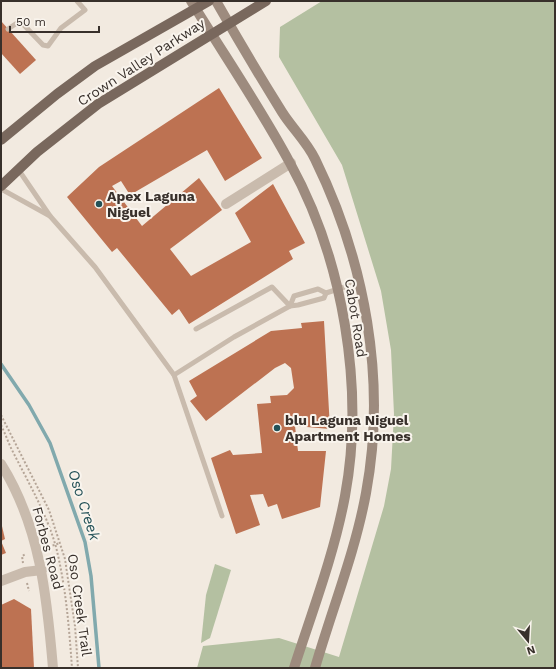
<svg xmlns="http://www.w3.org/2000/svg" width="556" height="669" font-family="'Work Sans',sans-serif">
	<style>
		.green { fill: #b4c0a1 }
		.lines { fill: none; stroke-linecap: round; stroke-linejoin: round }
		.stream { stroke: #81a9ad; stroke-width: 3.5 }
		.building { fill: #bd7252 }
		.path { stroke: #b5a597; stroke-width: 2; stroke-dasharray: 2 2; stroke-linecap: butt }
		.service { stroke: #c9bbad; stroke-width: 5 }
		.minor { stroke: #c9bbad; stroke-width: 10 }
		.secondary { stroke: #9d8b7e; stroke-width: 10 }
		.primary { stroke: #79685d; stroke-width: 10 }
		.poi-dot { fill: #235157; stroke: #f9f4ed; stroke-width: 1.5 }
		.labels { text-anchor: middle; stroke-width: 4; stroke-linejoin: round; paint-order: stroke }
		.street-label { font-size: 14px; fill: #38302b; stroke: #f9f4ed }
		.poi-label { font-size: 14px; font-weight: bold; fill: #38302b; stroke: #f9f4ed; text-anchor: start }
		.water-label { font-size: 15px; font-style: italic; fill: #235157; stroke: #f9f4ed }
	</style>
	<rect width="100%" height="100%" fill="#f2eae0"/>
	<g class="green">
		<path d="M 322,1 L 555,1 L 555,668 L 197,668 L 203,646 L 279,638 L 339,657 L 384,506 L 391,469 L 394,414 L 391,350 L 381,291 L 342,165 L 279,57 L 280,27 Z"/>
		<path d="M 215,564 L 231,570 L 210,638 L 201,643 L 206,595 Z"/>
	</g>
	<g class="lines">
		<path class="stream" d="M 1,364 L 29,405 L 50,443 L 85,542 L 91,576 L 99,668"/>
	</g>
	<g class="building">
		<path d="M 1,21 L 36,60 L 20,74 L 1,53 Z"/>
		<path d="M 219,88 L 262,158 L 225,181 L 207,150 L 130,195 L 121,181 L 112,186 L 142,226 L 199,178 L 222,210 L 170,249 L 191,276 L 251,242 L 235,213 L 273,184 L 305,243 L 289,251 L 293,259 L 189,324 L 179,309 L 172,315 L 117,248 L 112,252 L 67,197 L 99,167 Z"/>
		<path d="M 324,321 L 330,429 L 295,426 L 298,451 L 326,451 L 320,507 L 282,519 L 277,504 L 268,507 L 263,494 L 250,495 L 260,525 L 236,534 L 211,458 L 230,450 L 233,455 L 262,453 L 257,404 L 271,403 L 270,396 L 287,395 L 294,388 L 291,368 L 285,363 L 275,368 L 206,421 L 190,401 L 197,396 L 189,381 L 271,331 L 302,328 L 301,323 Z"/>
		<path d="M 1,522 L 5,539 L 1,541 Z"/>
		<path d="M 1,541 L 6,553 L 1,555 Z"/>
		<path d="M 14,599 L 31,609 L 34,668 L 1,668 L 1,605 Z"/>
	</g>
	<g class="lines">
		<g class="path">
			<path d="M 1,415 L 49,510 L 65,559 L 75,626 L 78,668"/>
			<path d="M 1,425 C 5,433 8,442 12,450 C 28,482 46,512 56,547 C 66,587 69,627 72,668"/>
			<path d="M 45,548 L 60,543"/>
			<path d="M 23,563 L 22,556 L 26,554"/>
			<path d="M 27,583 L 29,591"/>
		</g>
		<g class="service">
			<path d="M 8,29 L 20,21 L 43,45 L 48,46 L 61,28 L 85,10 L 77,1"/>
			<path d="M 18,169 L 50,216 L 95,267 L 174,375 L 222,516"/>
			<path d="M 1,189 L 50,216"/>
			<path d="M 326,293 L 360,282"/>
			<path d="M 196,329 L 272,287 L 290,306"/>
			<path d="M 174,375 L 234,337 L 290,306 L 298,305 L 324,298 L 326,293 L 318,289 L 294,296 L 290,306"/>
		</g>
		<g class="minor">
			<path d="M 226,204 L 291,163"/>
			<path d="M 1,464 C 40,526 47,597 53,668"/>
			<path d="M 1,581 L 25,572 L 42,570"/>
		</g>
		<g class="secondary">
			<path d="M 191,1 C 224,55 260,107 290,163 C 343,259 365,388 345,496 C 334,555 312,612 294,668"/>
			<path d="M 216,1 C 237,38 259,75 282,112 C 292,128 307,142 315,159 C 365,261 387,380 366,493 C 355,553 332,609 315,668"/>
		</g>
		<g class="primary">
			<path d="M 1,140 L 57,94 L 95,66 L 209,1"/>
			<path d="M 1,186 L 37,152 L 98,104 L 266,1"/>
		</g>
	</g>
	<g class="poi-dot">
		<circle cx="99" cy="204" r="4"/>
		<circle cx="277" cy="428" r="4"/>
	</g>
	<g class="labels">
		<g class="street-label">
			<text transform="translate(141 62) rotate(-33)" y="5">Crown Valley Parkway</text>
			<text transform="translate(356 318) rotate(81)" y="5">Cabot Road</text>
			<text transform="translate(48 548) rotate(75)" y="5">Forbes Road</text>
			<text transform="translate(80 605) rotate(82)" y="5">Oso Creek Trail</text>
		</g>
		<g class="poi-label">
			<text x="107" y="201">Apex Laguna<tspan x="107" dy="16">Niguel</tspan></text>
			<text x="285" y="425">blu Laguna Niguel<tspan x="285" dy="16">Apartment Homes</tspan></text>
		</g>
		<g class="water-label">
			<text transform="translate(84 505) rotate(72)" y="5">Oso Creek</text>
		</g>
	</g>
	<rect width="556" height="669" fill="none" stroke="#38302b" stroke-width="4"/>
	<g transform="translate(528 641) rotate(162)" stroke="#f9f4ed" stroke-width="3" paint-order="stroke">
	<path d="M0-3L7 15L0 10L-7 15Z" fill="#38302b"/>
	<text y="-6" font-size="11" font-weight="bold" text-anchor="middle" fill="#38302b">N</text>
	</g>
	<path d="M10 26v6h89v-6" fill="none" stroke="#38302b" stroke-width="2"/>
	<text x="16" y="26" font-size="12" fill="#38302b" stroke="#f9f4ed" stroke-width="3" paint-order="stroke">50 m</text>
</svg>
